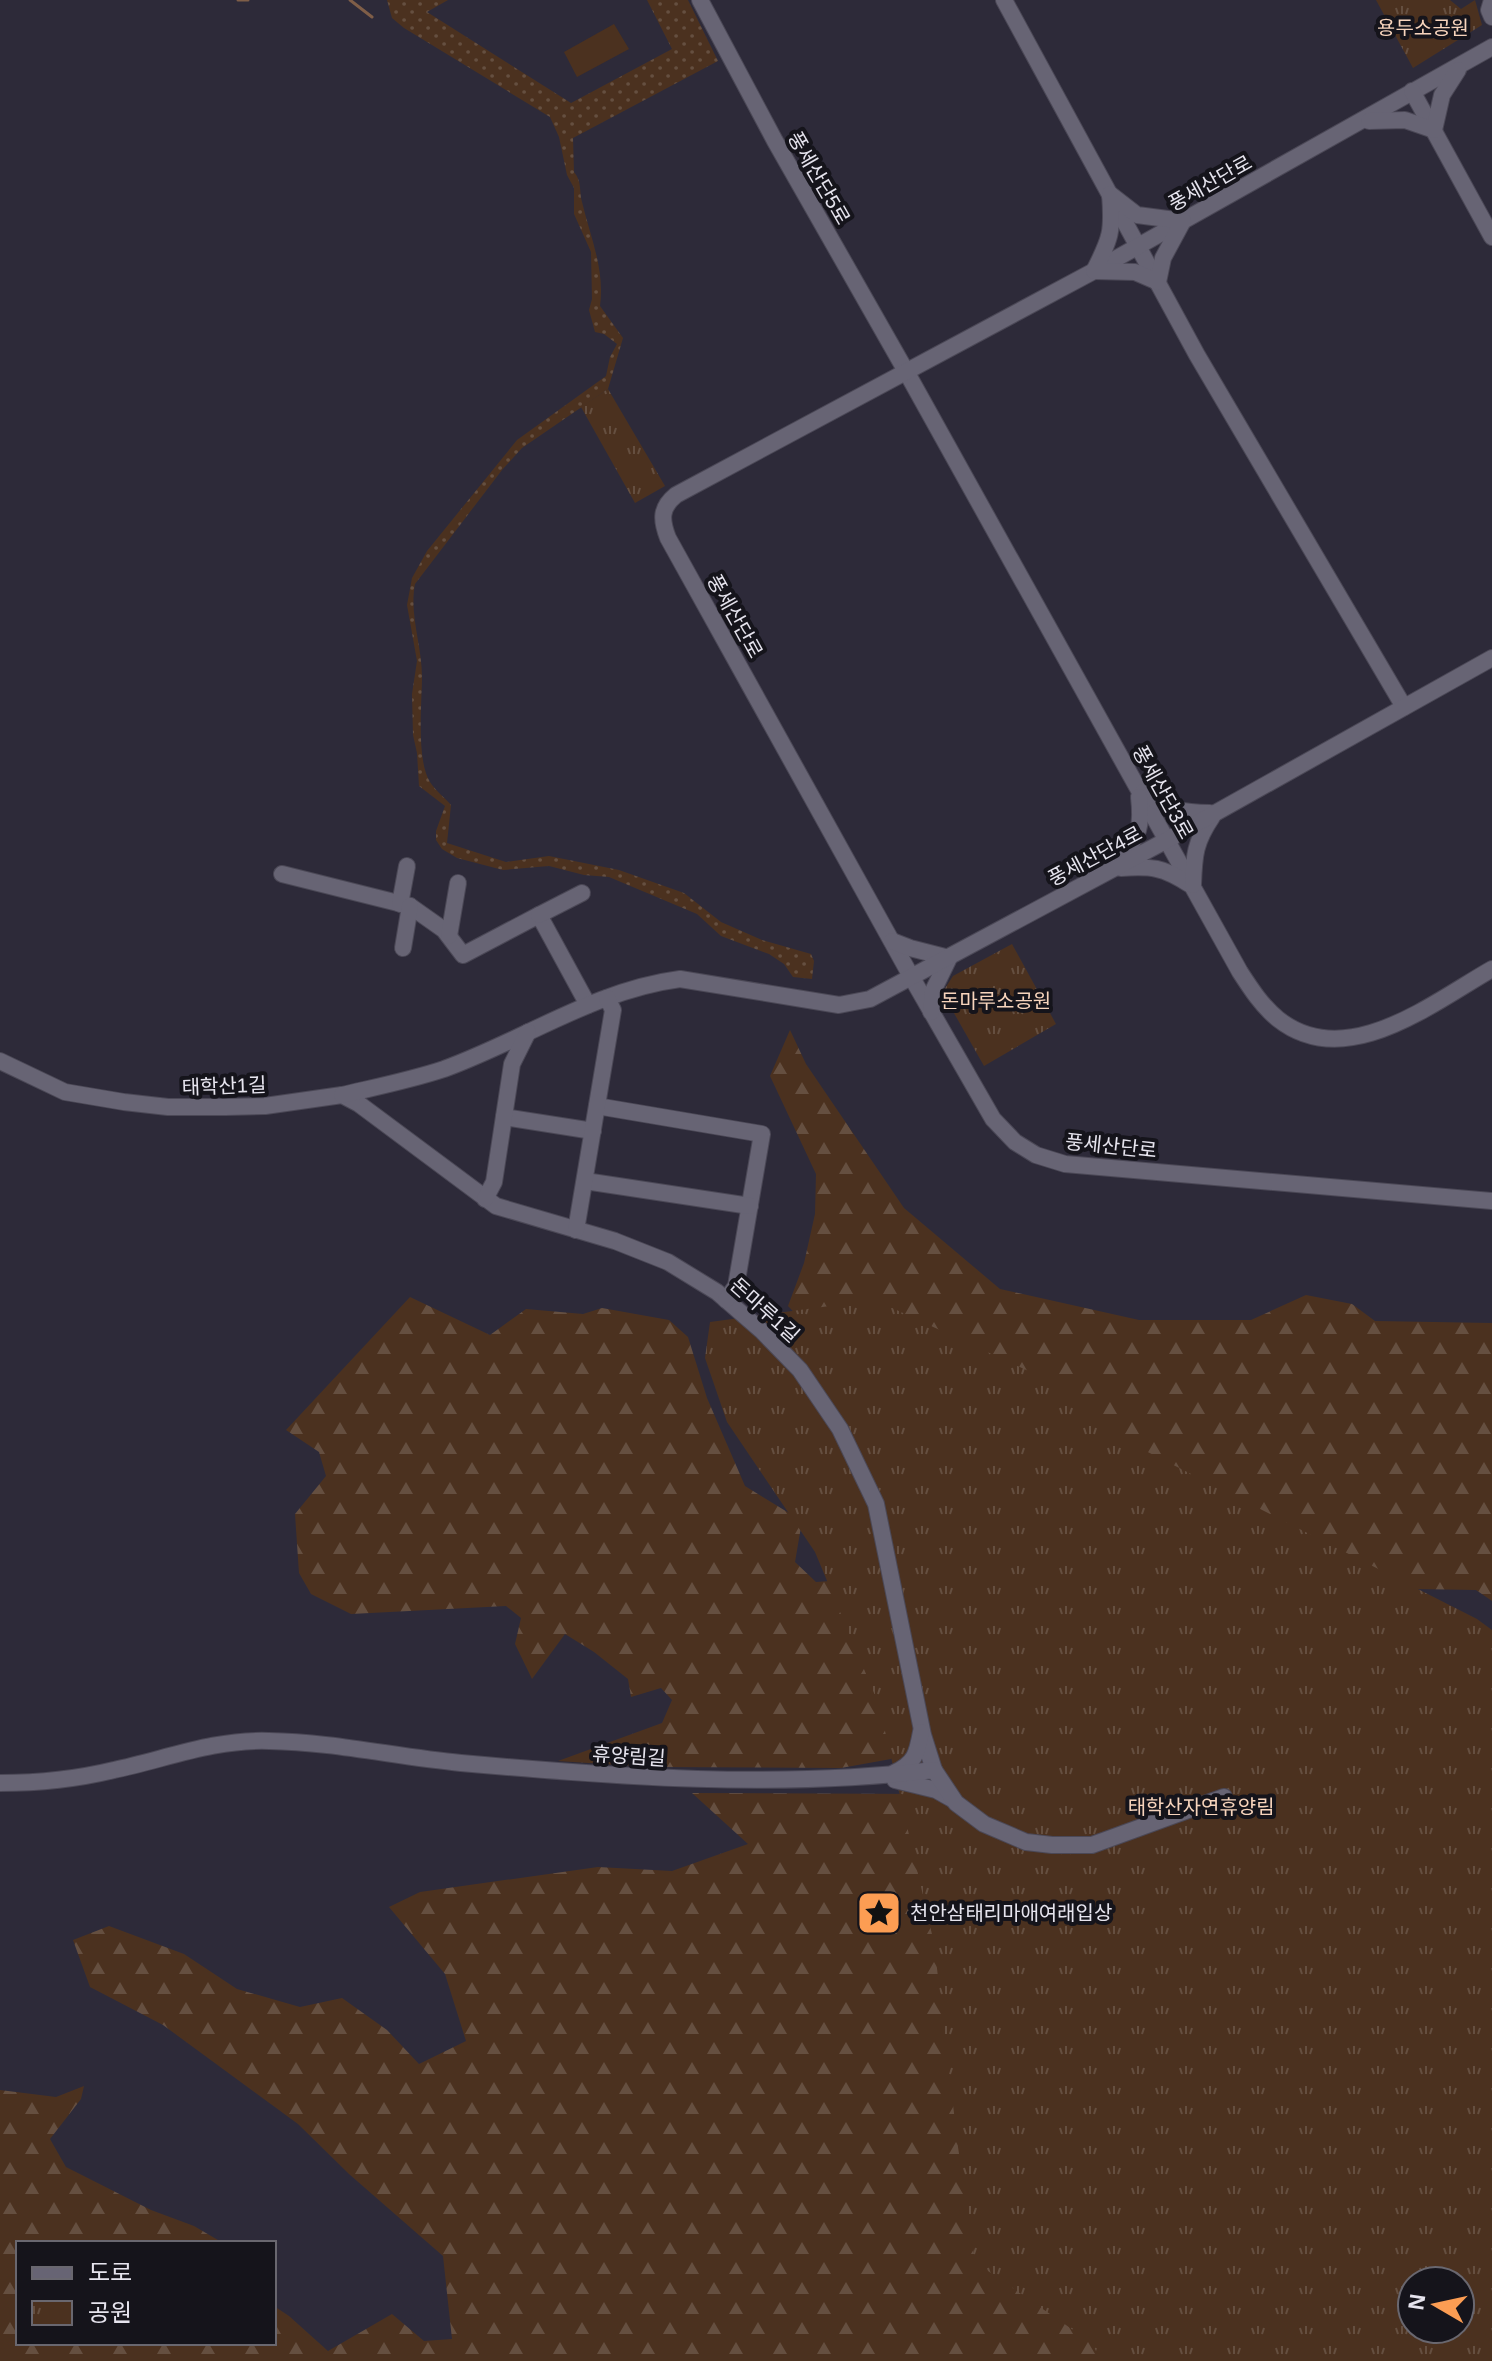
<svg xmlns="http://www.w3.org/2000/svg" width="1492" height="2361" font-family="Arial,'Noto Sans KR',sans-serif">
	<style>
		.grass { fill: url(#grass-dots) }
		.forest { fill: url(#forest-firs); fill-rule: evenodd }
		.park { fill: url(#park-tufts); fill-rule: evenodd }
		.pitch { fill: #4b311f }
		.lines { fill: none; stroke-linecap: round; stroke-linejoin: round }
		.stream { stroke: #7f5e48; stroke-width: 3 }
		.minor-casing { stroke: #4b4856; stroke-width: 18 }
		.minor { stroke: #676474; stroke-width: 16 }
		.labels { text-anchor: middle; stroke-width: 8; stroke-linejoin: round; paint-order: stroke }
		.park-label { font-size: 20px; fill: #f7d4bc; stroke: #15141b }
		.street-label { font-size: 20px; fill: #e6e4ee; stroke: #15141b }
		.poi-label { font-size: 20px; fill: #e6e4ee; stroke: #15141b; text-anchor: start }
	</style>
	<defs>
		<pattern id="grass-dots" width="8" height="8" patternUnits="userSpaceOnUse" patternTransform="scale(2)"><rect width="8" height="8" fill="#4b311f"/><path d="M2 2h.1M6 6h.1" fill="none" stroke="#654f40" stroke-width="1.8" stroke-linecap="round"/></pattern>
		<pattern id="forest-firs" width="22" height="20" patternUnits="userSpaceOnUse" patternTransform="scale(2)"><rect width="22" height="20" fill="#4b311f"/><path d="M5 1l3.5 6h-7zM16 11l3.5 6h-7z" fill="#654f40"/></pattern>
		<pattern id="park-tufts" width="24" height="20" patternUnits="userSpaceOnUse" patternTransform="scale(2)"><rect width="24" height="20" fill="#4b311f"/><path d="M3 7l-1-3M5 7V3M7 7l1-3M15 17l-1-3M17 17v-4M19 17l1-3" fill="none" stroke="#654f40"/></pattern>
	</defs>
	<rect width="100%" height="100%" fill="#2d2a39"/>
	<path class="grass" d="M 387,0 L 448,0 L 427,12 L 571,103 L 672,49 L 647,0 L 688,0 L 718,61 L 573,138 L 574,172 C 582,181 579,191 582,202 C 590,236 605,269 600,306 L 623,338 L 608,389 L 522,448 L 502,470 L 415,584 C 409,615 422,645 422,677 C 422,702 416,760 430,782 C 435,790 445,798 451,805 L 447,843 L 506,862 L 549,856 L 619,870 L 684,893 L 721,922 L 762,940 L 811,954 L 814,961 L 812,979 L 793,977 L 784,964 L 769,954 L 721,936 L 697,914 L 609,877 L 584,875 L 549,866 L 503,870 L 457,858 L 442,849 L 436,840 L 436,831 L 445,806 L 419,786 L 417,753 L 413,735 L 412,694 L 417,661 L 407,605 L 412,578 L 427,551 L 517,440 L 606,376 L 610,357 L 617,344 L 604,334 L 595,332 L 589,310 L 592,299 L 591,252 L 574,214 L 574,188 L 567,175 L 559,137 L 550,117 L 404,28 L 392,18 Z"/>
	<g class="forest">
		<path d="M 790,1030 L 806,1064 L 904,1208 L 1000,1289 L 1139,1320 L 1251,1320 L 1306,1295 L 1352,1304 L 1375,1321 L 1492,1323 L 1492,1601 L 1476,1590 L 1293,1587 L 940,1466 L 788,1306 L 804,1263 L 815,1214 L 816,1174 L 770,1076 Z"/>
		<path d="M 410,1297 L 490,1335 L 526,1309 L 583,1314 L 602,1308 L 669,1320 L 688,1337 L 707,1398 L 745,1486 L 802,1521 L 795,1562 L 816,1582 L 873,1578 L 902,1746 L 891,1759 L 841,1768 L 649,1767 L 558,1761 L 662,1723 L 672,1700 L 661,1688 L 631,1697 L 628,1679 L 594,1652 L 565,1634 L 532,1679 L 515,1644 L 521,1618 L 506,1606 L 351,1614 L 311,1594 L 299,1573 L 295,1514 L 326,1476 L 319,1452 L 286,1430 Z"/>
		<path d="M 1290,1742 L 1492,2361 L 0,2361 L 0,2090 L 56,2097 L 84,2086 L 81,2099 L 50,2139 L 66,2167 L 151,2210 L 194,2226 L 223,2243 L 18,2243 L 18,2343 L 274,2343 L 274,2306 L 289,2316 L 328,2351 L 392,2314 L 424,2341 L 452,2339 L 443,2256 L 349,2174 L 298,2124 L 163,2025 L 90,1987 L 73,1940 L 109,1926 L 184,1954 L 237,1989 L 300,2007 L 342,1998 L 387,2030 L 419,2064 L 466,2041 L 445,1974 L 389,1907 L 420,1892 L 598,1867 L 672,1871 L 748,1844 L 692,1793 L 925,1794 ZM 1412,2281 L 1460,2281 L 1460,2329 L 1412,2329 Z"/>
	</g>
	<g class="park">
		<path d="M 1376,0 L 1450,0 L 1461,9 L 1475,0 L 1482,25 L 1413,68 Z"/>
		<path d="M 608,389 L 665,486 L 635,503 L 581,407 Z"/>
		<path d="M 1012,944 L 1056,1024 L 984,1066 L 946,999 L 944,990 L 953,976 Z"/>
		<path d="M 875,1300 L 1048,1380 L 1128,1442 L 1477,1619 L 1492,1630 L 1492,2361 L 1101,2361 L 1092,2343 L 975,2262 L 958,2147 L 934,1943 L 879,1705 L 815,1552 L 727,1422 L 705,1358 L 710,1322 ZM 1412,2281 L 1460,2281 L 1460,2329 L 1412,2329 Z"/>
	</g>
	<path class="pitch" d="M 614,24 L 629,49 L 577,77 L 564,52 Z"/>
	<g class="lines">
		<g class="stream">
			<path d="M 238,0 L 248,0"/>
			<path d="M 350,0 L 372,17"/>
		</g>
		<g class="minor-casing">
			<g id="minor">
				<path d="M 700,0 L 775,141 L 907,373 L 1240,972 C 1251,989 1262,1006 1278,1019 C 1346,1073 1432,1003 1492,969"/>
				<path d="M 1004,0 L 1197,355 L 1404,707"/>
				<path d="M 1492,0 L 1489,10 L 1492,17"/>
				<path d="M 1492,47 L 1094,271 L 676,495 C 660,508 661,520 668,538 L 912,978 L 993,1119 L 1015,1142 L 1036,1155 L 1065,1164 L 1492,1201"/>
				<path d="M 1412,91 L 1492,237"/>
				<path d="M 1369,121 L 1405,120 L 1434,130 L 1442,95 L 1458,70"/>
				<path d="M 1110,194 L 1137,215 L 1183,221 L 1163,258 L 1158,282 L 1135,272 L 1094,271 C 1111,238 1113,231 1110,194 Z"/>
				<path d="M 1143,792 C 1165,809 1183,813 1210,813"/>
				<path d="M 1119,863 C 1137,836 1143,831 1139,797"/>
				<path d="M 1121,868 C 1151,866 1163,867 1189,884"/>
				<path d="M 282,874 L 410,906 L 444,930 L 463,955 L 539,915 L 588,1005"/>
				<path d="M 1193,885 C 1194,855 1195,842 1212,817"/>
				<path d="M 400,904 L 407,866"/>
				<path d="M 539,915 L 582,893"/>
				<path d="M 449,936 L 458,883"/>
				<path d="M 892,941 L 910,948 L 949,958 L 933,991 L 931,1012"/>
				<path d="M 403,948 L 410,906"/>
				<path d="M 0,1061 L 65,1092 L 124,1102 L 168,1107 L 225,1107 L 265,1106 L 342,1095 L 359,1104 L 496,1206 L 615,1241 L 668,1262 L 717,1292 L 762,1331 L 800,1370 L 840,1429 L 876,1504 L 923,1735 L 934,1770"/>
				<path d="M 342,1095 C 376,1087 411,1080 444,1069 C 524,1040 595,990 680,979 L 839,1005 L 870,999 L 1167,840 L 1492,658"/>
				<path d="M 597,1106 L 762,1134 L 736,1286 L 726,1300"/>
				<path d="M 504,1117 L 593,1131"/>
				<path d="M 585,1181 L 750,1206"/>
				<path d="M 485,1199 L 494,1182 L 512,1064 L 528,1032"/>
				<path d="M 576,1230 L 613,1010 L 607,998"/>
				<path d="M 894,1773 C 915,1763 917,1754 921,1732"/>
				<path d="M 895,1780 L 936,1790 L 952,1799"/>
				<path d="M 0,1783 C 39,1783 77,1779 114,1770 C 166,1759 215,1739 269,1741 C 333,1742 397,1757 461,1763 C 619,1777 776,1789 934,1770 L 956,1803 L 984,1824 L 1026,1842 L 1052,1845 L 1092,1845 L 1224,1797"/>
			</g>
		</g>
		<use href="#minor" class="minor"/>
	</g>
	<defs>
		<g id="sight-square" transform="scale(2.3)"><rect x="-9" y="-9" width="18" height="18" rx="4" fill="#fc9d53" stroke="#15141b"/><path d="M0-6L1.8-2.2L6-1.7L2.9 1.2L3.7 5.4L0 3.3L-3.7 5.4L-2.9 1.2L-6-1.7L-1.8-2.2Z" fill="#111"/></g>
	</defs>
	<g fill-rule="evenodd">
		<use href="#sight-square" x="879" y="1913"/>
	</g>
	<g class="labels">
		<g class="park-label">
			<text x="1423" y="35">용두소공원</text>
			<text x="996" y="1008">돈마루소공원</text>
			<text x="1201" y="1814">태학산자연휴양림</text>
		</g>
		<g class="street-label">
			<text transform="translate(819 178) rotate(60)" y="7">풍세산단5로</text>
			<text transform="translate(1210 183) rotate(-29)" y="7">풍세산단로</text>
			<text transform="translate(735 616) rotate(61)" y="7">풍세산단로</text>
			<text transform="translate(1163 792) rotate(61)" y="7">풍세산단3로</text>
			<text transform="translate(1095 856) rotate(-28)" y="7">풍세산단4로</text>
			<text transform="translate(224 1086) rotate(-2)" y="7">태학산1길</text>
			<text transform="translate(1111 1146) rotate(6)" y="7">풍세산단로</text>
			<text transform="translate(765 1310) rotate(42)" y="7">돈마루1길</text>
			<text transform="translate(629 1756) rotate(4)" y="7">휴양림길</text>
		</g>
		<g class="poi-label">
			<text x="910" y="1920">천안삼태리마애여래입상</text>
		</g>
	</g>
	<rect x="16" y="2241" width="260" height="104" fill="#15141b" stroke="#69676f" stroke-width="2"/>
	<rect x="32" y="2267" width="40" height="12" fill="#676474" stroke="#69676f" stroke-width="2"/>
	<text x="88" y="2281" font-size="24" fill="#e6e4ee">도로</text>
	<rect x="32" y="2301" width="40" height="24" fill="url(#park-tufts)" stroke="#69676f" stroke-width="2"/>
	<text x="88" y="2321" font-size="24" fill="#e6e4ee">공원</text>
	<g transform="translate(1436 2305) rotate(279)"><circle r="38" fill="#15141b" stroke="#69676f" stroke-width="2"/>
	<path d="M0-6L14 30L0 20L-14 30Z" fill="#fc9d53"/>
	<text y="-12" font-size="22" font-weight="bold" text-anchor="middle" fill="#e6e4ee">N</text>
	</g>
</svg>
